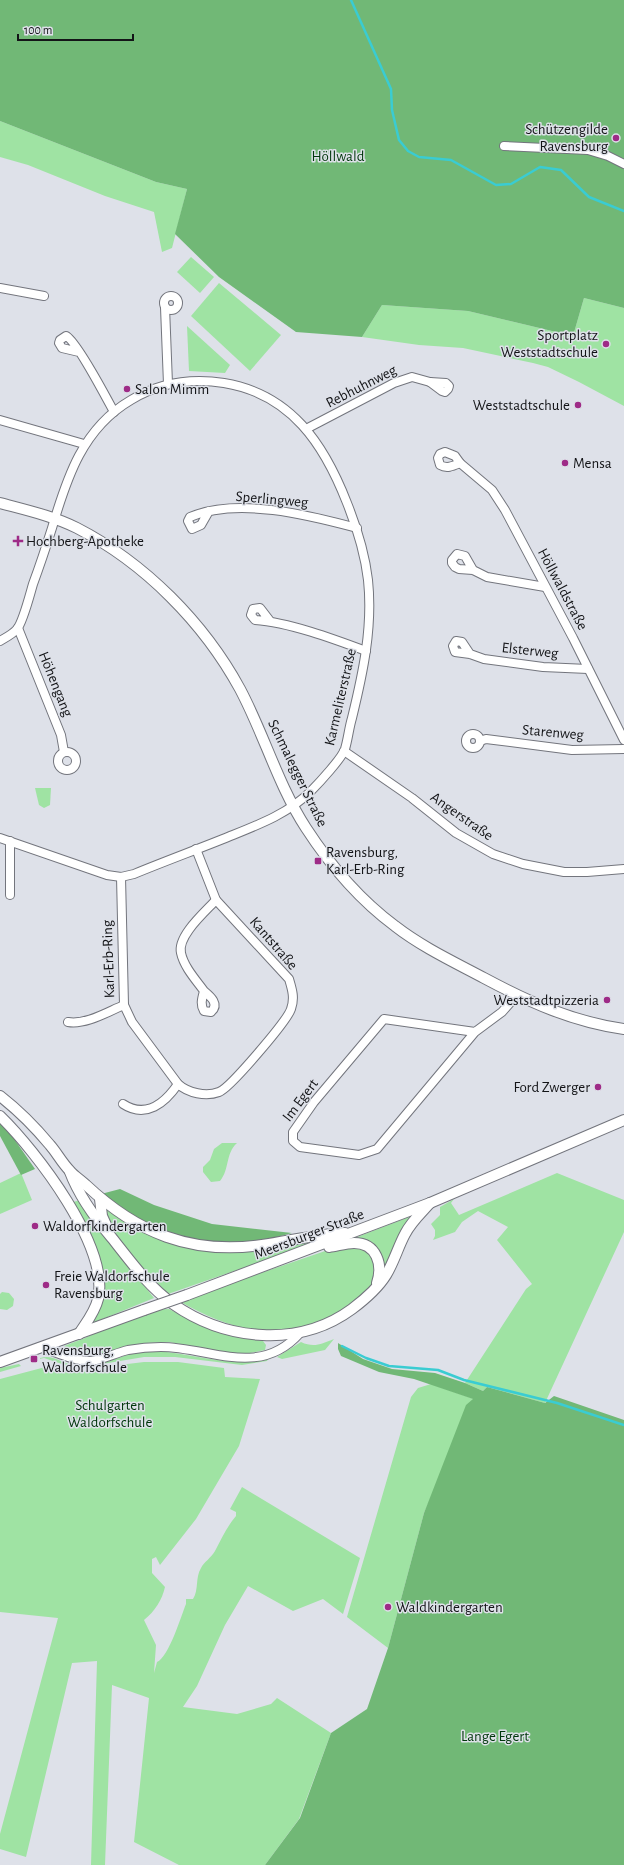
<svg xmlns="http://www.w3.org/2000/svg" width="624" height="1865" font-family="'Alegreya Sans',sans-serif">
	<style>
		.green { fill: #9fe3a3 }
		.forest { fill: #71b876 }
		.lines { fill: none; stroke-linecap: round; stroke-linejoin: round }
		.stream { stroke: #3accd2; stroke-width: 2.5 }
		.minor-casing { stroke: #73757d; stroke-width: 10 }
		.tertiary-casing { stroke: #73757d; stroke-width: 12 }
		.minor { stroke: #fff; stroke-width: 8 }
		.tertiary { stroke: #fff; stroke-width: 10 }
		.tertiary-bridge-casing { stroke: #73757d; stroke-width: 12; stroke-linecap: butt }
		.tertiary-bridge { stroke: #fff; stroke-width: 10 }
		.poi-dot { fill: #9e2b87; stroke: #dee1e9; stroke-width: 1.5 }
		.labels { text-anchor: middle; stroke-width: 3; stroke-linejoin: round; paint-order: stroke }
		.poi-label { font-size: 15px; fill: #131417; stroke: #dee1e9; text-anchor: start }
		.park-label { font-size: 15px; fill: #00370b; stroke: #dee1e9 }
		.street-label { font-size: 15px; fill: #131417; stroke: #dee1e9 }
	</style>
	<rect width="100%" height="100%" fill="#dee1e9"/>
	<g class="green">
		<path d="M 0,121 L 156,182 L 187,189 L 172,248 L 162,252 L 154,212 L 105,196 L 28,165 L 0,157 Z"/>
		<path d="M 191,257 L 214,277 L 200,293 L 177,272 Z"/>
		<path d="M 219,283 L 281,335 L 250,371 L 191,316 Z"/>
		<path d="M 584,298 L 624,308 L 624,406 L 579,382 L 548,367 L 533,363 L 463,348 L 419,345 L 362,337 L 382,305 L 468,311 L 573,336 Z"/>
		<path d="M 187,326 L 230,365 L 225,373 L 189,371 Z"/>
		<path d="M 35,788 L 51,788 L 50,805 L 44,808 L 39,805 Z"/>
		<path d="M 222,1143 L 237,1143 C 225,1154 230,1169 220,1181 L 211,1182 L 203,1172 L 203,1167 L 210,1160 L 214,1149 Z"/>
		<path d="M 21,1173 L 32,1200 L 0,1214 L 0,1183 Z"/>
		<path d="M 557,1173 L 624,1200 L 624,1232 L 545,1403 L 487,1387 L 483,1391 L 465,1383 L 526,1289 L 532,1284 L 497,1240 L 508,1227 L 478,1211 L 462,1222 L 455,1232 L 433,1240 L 435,1236 L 435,1230 L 431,1224 L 440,1215 L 440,1207 L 454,1199 L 451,1203 L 459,1215 Z"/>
		<path d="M 81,1200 L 108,1240 L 154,1298 L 88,1325 L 102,1272 L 99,1257 L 73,1202 Z"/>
		<path d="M 104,1206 L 149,1235 L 177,1245 L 329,1238 L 168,1294 C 146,1271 110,1239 104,1206 Z"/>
		<path d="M 414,1215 L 385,1270 C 381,1246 373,1247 352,1239 Z"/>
		<path d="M 343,1247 C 348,1247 356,1247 361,1248 C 379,1253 380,1279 370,1292 C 364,1298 338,1315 330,1320 C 323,1323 287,1332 279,1332 C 242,1332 211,1319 179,1301 L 331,1249 Z"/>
		<path d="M 2,1292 L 9,1293 L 14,1299 L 13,1306 L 7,1310 L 0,1309 L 0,1294 Z"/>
		<path d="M 169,1309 L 209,1329 L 263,1341 L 266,1345 L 265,1350 L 250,1353 L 231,1353 L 169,1342 L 145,1343 L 102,1353 L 83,1355 L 64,1346 L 85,1338 L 144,1310 Z"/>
		<path d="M 334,1339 L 325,1350 L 282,1359 L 277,1357 L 301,1342 C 314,1348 321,1344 334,1339 Z"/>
		<path d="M 158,1351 C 195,1354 231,1368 268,1359 L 267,1361 L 242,1365 L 175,1357 L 144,1357 L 84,1367 L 71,1367 L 44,1358 L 40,1359 L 40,1358 C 52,1354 61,1362 72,1365 C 93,1370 113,1359 133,1353 C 141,1351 149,1351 158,1351 Z"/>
		<path d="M 144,1362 L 178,1362 L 224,1368 L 225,1377 L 260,1379 L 239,1446 L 196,1519 L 160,1565 L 156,1557 L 152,1559 L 152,1573 L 165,1587 C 162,1600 155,1611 144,1620 L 156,1645 L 154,1673 L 157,1662 C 169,1657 181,1616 186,1604 L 186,1599 L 193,1599 C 199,1590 195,1578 201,1568 C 204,1562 211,1558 215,1551 C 222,1538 226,1528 236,1516 L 236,1512 L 230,1509 L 242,1487 L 360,1558 L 343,1614 L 323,1599 L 293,1611 L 248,1586 L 225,1625 L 197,1686 L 183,1707 L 237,1714 L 271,1704 L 277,1698 L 331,1733 L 299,1819 L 265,1865 L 179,1865 L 134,1842 L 149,1698 L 112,1685 L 105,1865 L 91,1865 L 97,1661 L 72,1663 L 26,1857 L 0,1849 L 0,1834 L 58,1618 L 0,1612 L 0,1379 L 53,1365 L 79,1372 L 97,1371 L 111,1366 Z"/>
		<path d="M 19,1364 L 21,1366 L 0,1372 L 0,1368 Z"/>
		<path d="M 431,1384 L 474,1399 L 424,1513 L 388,1648 L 347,1617 L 411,1397 L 418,1388 Z"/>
	</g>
	<g class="forest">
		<path d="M 0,0 L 624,0 L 624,308 L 584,298 L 573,336 L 468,311 L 382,305 L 362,337 L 296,332 L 219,277 L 175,234 L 187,189 L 156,182 L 0,121 Z"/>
		<path d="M 0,1123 L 8,1130 L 35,1169 L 21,1175 L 0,1136 Z"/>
		<path d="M 120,1189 L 154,1205 L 212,1224 L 292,1233 L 266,1240 L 232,1243 L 203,1242 L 151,1228 L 101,1194 Z"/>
		<path d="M 338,1343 L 363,1359 L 392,1369 L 435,1373 L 465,1383 L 483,1391 L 487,1387 L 545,1403 L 554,1396 L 624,1420 L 624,1865 L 265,1865 L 300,1818 L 331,1733 L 367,1709 L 388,1648 L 424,1513 L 466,1405 L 473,1399 L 414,1379 L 379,1372 L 341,1356 L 338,1349 Z"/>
	</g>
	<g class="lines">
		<g class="stream">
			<path d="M 351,0 L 391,89 L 392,110 L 399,140 L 408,151 L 419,157 L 451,160 L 496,185 L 511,184 L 540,167 L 561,170 L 589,197 L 624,211"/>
			<path d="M 342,1346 L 366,1358 L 389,1366 L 438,1370 L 464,1380 L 557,1403 L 624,1425"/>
		</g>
		<g class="minor-casing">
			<g id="minor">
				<path d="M 504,146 L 588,150 L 608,156 L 624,164"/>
				<path d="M 0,288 L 44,296"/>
				<circle cx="171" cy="303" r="7"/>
				<path d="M 165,307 L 168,384"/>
				<path d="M 79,352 L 62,348 L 59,343 L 60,340 L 66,336 C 76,340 107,399 114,412"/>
				<path d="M 430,382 L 446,383 L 449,386 L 448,389 L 445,392 L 442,391 Z"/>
				<path d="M 0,420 L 84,444"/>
				<path d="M 306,429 L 394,383 L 412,377 L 430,382"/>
				<path d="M 445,452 L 455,456 L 460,463 C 453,466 447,469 440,465 L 438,458 L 440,454 Z"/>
				<path d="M 460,463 L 492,490 L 505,510 L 573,638 L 624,740"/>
				<path d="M 209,511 L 201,525 L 192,529 L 188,521 L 190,517 C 238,497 308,515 357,528"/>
				<path d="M 473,570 L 465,556 L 457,554 L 452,560 L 452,563 L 455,567 L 459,569 L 473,570 L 487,577 L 545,587"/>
				<path d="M 270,621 L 260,608 L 253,609 L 251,615 L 255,620 C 288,622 334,639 366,651"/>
				<path d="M 18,628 L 61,735 L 64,752"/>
				<path d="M 0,641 C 5,638 13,634 17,629 C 23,622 30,594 33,584 C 40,565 46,547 52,528 C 67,477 83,428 131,400 C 159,383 191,378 224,383 C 291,394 324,444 347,503 C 357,528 365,554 368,580 C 373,627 363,673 352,718 C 349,728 348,739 345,749 C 342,758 319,783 311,791 C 287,815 255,826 223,839 C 193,851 163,862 134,874 L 121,877 L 107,875 L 0,838"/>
				<path d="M 470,654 L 462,642 L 456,641 L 453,646 L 455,652 L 470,654 L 484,659 L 543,667 L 588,669"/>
				<circle cx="473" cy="741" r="7"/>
				<path d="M 480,741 L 486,739 L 572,750 L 624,749"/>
				<path d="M 344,751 L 412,798 L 456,833 L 493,854 L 523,864 L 564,872 L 587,872 L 624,869"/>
				<circle cx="67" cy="761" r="9"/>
				<path d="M 10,841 L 10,895"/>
				<path d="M 121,877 L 124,1005 L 132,1022 L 178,1084 C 188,1093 206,1097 219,1092 C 230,1088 287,1021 291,1009 C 295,998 292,989 289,979 L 216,900 L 196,849"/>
				<path d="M 204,991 C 210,996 220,1004 211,1012 L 204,1011 C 200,1004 202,999 204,991 C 196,980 184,967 181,953 C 177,936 205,912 216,900"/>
				<path d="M 68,1022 C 86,1025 107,1012 124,1005"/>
				<path d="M 475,1032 L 377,1149 L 359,1155 L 300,1147 L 293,1141 L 293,1132 L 314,1102 L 384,1019 L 475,1032 L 502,1012 L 517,995"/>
				<path d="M 123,1104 C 146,1119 165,1103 178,1084"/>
				<path d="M 40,1347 C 56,1352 73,1361 90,1361 C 103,1360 115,1353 128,1350 C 139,1348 150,1347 161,1347 C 210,1347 259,1379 300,1333"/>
			</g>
		</g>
		<g class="tertiary-casing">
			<g id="tertiary">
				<path d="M 0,503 C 26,510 53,516 77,528 C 145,563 204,623 240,689 C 264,734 278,785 306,828 C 330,865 360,900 395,926 C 422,947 454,962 484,978 C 529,1002 573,1022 624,1029"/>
				<path d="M 0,1096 C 18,1110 35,1127 50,1145 C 57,1153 62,1163 70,1171 C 74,1176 81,1180 86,1185 C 137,1233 191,1255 262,1245 C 290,1241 317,1234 345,1233"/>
				<path d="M 0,1116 C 36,1151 110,1247 98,1299 C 95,1312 86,1323 79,1334"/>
				<path d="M 70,1172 C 79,1196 95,1218 112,1238 C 131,1262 148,1286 173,1304 C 226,1341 299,1348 352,1309 C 364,1300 378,1288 386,1275 C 394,1262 398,1247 405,1234 C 411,1222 421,1213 430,1203"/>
				<path d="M 100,1199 L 102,1216 L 107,1227"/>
				<path d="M 329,1247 C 337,1246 346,1243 354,1243 C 377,1243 383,1265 377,1283"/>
				<path d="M 187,1295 L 430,1203 L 624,1120"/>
				<path d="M 0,1362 L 144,1310"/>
			</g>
		</g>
		<use href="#minor" class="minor"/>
		<use href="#tertiary" class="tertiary"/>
		<g class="tertiary-bridge-casing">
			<path id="tertiary-bridge" d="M 144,1310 L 187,1295"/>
		</g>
		<use href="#tertiary-bridge" class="tertiary-bridge"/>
	</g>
	<g class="poi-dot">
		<circle cx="616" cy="138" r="4"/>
		<circle cx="606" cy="344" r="4"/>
		<circle cx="127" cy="389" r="4"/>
		<circle cx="578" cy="405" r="4"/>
		<circle cx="565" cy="463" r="4"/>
		<path d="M16 535h4v4h4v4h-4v4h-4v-4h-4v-4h4z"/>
		<rect x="314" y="857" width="8" height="8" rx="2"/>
		<circle cx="607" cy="1000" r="4"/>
		<circle cx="598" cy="1087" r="4"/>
		<circle cx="35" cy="1226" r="4"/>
		<circle cx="46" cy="1285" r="4"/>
		<rect x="30" y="1355" width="8" height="8" rx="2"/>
		<circle cx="388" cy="1607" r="4"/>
	</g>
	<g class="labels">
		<g class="poi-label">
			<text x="608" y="134" text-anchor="end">Schützengilde<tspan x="608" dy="17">Ravensburg</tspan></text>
			<text x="598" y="340" text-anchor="end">Sportplatz<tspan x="598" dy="17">Weststadtschule</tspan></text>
			<text x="135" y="394">Salon Mimm</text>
			<text x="570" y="410" text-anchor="end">Weststadtschule</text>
			<text x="573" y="468">Mensa</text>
			<text x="26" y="546">Hochberg-Apotheke</text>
			<text x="326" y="857">Ravensburg,<tspan x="326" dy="17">Karl-Erb-Ring</tspan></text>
			<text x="599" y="1005" text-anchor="end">Weststadtpizzeria</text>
			<text x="590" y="1092" text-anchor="end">Ford Zwerger</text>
			<text x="43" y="1231">Waldorfkindergarten</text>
			<text x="54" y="1281">Freie Waldorfschule<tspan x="54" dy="17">Ravensburg</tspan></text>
			<text x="42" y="1355">Ravensburg,<tspan x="42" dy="17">Waldorfschule</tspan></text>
			<text x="396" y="1612">Waldkindergarten</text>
		</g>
		<g class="park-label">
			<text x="338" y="161">Höllwald</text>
			<text x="110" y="1410">Schulgarten<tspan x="110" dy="17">Waldorfschule</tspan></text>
			<text x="495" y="1741">Lange Egert</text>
		</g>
		<g class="street-label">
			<text transform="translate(361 386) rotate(-27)" y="5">Rebhuhnweg</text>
			<text transform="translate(272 499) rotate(5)" y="5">Sperlingweg</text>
			<text transform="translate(563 589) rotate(62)" y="5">Höllwaldstraße</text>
			<text transform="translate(530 650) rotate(6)" y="5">Elsterweg</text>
			<text transform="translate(56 684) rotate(68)" y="5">Höhengang</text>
			<text transform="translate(340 697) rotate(-77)" y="5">Karmeliterstraße</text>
			<text transform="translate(553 732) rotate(5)" y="5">Starenweg</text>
			<text transform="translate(298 773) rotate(64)" y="5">Schmalegger Straße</text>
			<text transform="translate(462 816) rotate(35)" y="5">Angerstraße</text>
			<text transform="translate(274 943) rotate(49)" y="5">Kantstraße</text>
			<text transform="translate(108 959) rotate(-92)" y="5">Karl-Erb-Ring</text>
			<text transform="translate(300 1100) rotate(-53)" y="5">Im Egert</text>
			<text transform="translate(309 1234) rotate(-21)" y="5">Meersburger Straße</text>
		</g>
	</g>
	<path d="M18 34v6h115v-6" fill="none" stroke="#131417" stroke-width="2"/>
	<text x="24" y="34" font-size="12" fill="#131417" stroke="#dee1e9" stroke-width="3" paint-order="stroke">100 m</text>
</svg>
